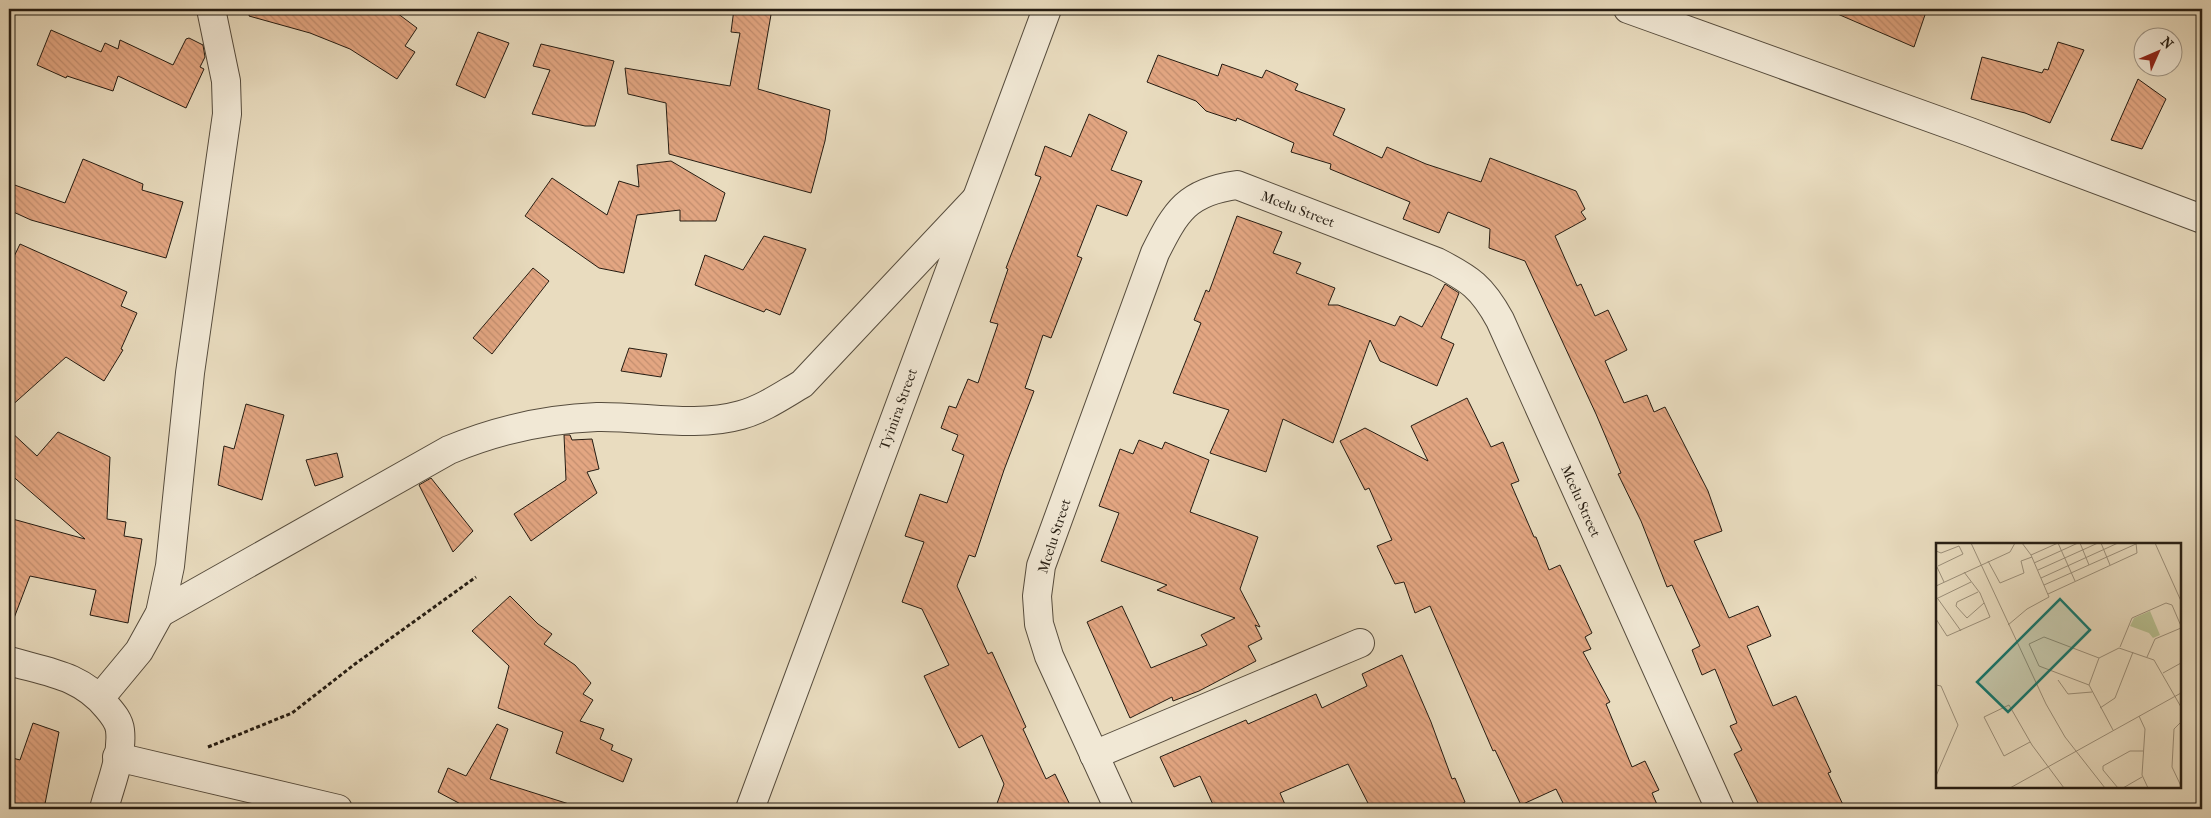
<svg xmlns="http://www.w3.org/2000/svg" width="2211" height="818" font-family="'IM FELL French Canon',serif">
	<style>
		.building { fill: url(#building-back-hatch); stroke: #251c12 }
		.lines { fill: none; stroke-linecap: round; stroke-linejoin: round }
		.minor-casing { stroke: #564c3d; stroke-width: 30 }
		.path { stroke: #251c12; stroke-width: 3; stroke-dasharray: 4 2.5; stroke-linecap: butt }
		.minor { stroke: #f1e8d5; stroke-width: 28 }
		.labels { text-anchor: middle; stroke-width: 5; stroke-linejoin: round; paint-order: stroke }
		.street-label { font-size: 14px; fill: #251c12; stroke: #f1e8d5 }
		.inset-road { fill: none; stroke: #9b8f7a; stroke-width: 1 }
		.view { fill: #0f766e; fill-opacity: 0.15; stroke: #0f766e; stroke-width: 2.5 }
		.inset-edge { fill: none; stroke: #251c12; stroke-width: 2.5 }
	</style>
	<defs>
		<pattern id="building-back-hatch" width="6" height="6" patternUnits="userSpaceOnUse" patternTransform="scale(1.25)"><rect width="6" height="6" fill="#e3a682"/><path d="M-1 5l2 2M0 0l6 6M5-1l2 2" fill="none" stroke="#c38e6f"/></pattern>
	</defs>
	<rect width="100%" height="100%" fill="#e9dcbf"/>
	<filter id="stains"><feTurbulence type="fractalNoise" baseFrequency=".004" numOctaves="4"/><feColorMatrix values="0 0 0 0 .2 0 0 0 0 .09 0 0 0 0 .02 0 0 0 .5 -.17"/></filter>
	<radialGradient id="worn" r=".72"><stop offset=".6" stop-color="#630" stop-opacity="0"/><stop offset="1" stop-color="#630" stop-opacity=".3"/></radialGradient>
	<g class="building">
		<path d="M 250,9 L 383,9 L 397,13 L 417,28 L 405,46 L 415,52 L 397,79 L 350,49 L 310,33 L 249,16 Z"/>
		<path d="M 734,9 L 772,9 L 758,89 L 830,110 L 825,141 L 811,193 L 669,154 L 666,103 L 628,94 L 625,68 L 730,86 L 740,33 L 731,32 Z"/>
		<path d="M 1826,9 L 1927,9 L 1914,47 Z"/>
		<path d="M 51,30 L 101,52 L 105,43 L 118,49 L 120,40 L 173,65 L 186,39 L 189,38 L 203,45 L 205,57 L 200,67 L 204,69 L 186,108 L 118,76 L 113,91 L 67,76 L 66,78 L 37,65 Z"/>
		<path d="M 478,32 L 509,43 L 485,98 L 456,85 Z"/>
		<path d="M 2058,42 L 2084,50 L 2050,123 L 2025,113 L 1971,99 L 1982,57 L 2042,73 L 2044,69 L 2048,70 Z"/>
		<path d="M 541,44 L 614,61 L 595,126 L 585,126 L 532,114 L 550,70 L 533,66 Z"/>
		<path d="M 1158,55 L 1218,76 L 1222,64 L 1262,78 L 1266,70 L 1298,84 L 1295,90 L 1345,109 L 1333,135 L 1382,158 L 1387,147 L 1426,164 L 1481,182 L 1490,158 L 1576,191 L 1585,209 L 1581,212 L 1586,219 L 1555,236 L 1577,286 L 1581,284 L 1595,316 L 1608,310 L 1627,350 L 1605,361 L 1624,403 L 1647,395 L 1654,412 L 1665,407 L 1708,491 L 1722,531 L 1694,541 L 1729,618 L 1758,606 L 1771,636 L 1747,646 L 1773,706 L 1796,696 L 1831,772 L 1828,773 L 1845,809 L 1761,809 L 1734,754 L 1742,750 L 1730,726 L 1737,723 L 1715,669 L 1702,675 L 1692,650 L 1700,646 L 1672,585 L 1667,587 L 1641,521 L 1618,474 L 1621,473 L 1596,414 L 1525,261 L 1489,248 L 1490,229 L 1448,212 L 1439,233 L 1403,219 L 1410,202 L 1330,169 L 1331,164 L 1291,152 L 1294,143 L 1237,118 L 1236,121 L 1206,111 L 1196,101 L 1147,82 Z"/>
		<path d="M 2138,79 L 2166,99 L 2142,149 L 2111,140 Z"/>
		<path d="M 1089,114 L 1127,132 L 1111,170 L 1142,181 L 1127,216 L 1097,205 L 1077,256 L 1082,258 L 1051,338 L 1043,335 L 1025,388 L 1034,391 L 1004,470 L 975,557 L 969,555 L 957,586 L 988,654 L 992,652 L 1026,727 L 1023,729 L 1046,779 L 1055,774 L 1072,809 L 995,809 L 1004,784 L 982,735 L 959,748 L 924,676 L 949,665 L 922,609 L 902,602 L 924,542 L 905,536 L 920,494 L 947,503 L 964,455 L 952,450 L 958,435 L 941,428 L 949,406 L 956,408 L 968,379 L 978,383 L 998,324 L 990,322 L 1008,269 L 1006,268 L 1041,177 L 1035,175 L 1045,146 L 1071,157 Z"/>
		<path d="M 83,159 L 143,184 L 142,190 L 183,202 L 166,258 L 31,220 L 9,210 L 9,183 L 65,203 Z"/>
		<path d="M 671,161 L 725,193 L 716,221 L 680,221 L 680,210 L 637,215 L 624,273 L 599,268 L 525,216 L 552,178 L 607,215 L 619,181 L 639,187 L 637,165 Z"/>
		<path d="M 1237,216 L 1282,232 L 1273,253 L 1301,263 L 1296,273 L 1335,288 L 1328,305 L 1338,305 L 1395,326 L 1400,316 L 1422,327 L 1445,284 L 1459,293 L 1441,338 L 1454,344 L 1437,386 L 1380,361 L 1370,340 L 1333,443 L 1283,419 L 1266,472 L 1210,453 L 1229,410 L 1173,393 L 1201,323 L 1194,320 L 1206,290 L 1209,292 Z"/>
		<path d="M 764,236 L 806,249 L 780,315 L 766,309 L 764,312 L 695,285 L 705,255 L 743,270 Z"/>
		<path d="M 20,244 L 127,292 L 121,306 L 137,313 L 121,349 L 123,350 L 104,381 L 66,357 L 9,408 L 9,267 Z"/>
		<path d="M 533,268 L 549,281 L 492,354 L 473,338 Z"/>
		<path d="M 629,348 L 667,354 L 661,377 L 621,371 Z"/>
		<path d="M 1467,398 L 1491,447 L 1503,442 L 1519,481 L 1511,484 L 1534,537 L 1536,537 L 1549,570 L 1560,565 L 1592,633 L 1585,637 L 1591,649 L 1583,652 L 1610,702 L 1606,704 L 1632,767 L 1645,761 L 1659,790 L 1652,793 L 1659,809 L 1566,809 L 1556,789 L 1521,805 L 1495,750 L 1493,751 L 1430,606 L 1415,613 L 1404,582 L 1395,584 L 1377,546 L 1392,540 L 1369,488 L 1365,490 L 1340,441 L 1365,428 L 1428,461 L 1411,426 Z"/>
		<path d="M 246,404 L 284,415 L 262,500 L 218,485 L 224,446 L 234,449 Z"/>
		<path d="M 9,430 L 37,456 L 58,432 L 110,457 L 107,519 L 126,522 L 124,536 L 142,539 L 128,623 L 90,615 L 96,590 L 30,576 L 11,626 L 9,626 L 9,518 L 85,539 L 9,473 Z"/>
		<path d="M 564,435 L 570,435 L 572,440 L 592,439 L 599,469 L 587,472 L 597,493 L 531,541 L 514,514 L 566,480 Z"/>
		<path d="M 1139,440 L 1162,449 L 1165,442 L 1209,460 L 1190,512 L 1258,537 L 1240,589 L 1260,627 L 1255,625 L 1262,639 L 1248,646 L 1256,661 L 1199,691 L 1173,701 L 1172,697 L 1130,718 L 1087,622 L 1122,606 L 1151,668 L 1207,645 L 1201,635 L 1235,618 L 1157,590 L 1167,585 L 1101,561 L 1119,513 L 1099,506 L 1120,449 L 1133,454 Z"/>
		<path d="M 337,453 L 343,477 L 315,486 L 306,460 Z"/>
		<path d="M 431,478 L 473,531 L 453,552 L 419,485 Z"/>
		<path d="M 510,596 L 538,624 L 552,634 L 544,644 L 575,665 L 591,683 L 583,694 L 593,700 L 580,721 L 604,729 L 600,739 L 613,745 L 611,750 L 632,759 L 623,782 L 556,753 L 563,732 L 498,708 L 509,666 L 472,631 Z"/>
		<path d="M 1402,655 L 1431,722 L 1452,779 L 1455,778 L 1465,802 L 1453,809 L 1371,809 L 1348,764 L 1280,793 L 1287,809 L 1215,809 L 1200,776 L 1174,787 L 1160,757 L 1246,720 L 1248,724 L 1316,694 L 1322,708 L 1367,686 L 1362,674 Z"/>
		<path d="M 33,723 L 59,732 L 44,809 L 9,809 L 9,757 L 20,760 Z"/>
		<path d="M 497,724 L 508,729 L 490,779 L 569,804 L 568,809 L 470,809 L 438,792 L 448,768 L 466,776 Z"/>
	</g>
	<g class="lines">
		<g class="minor-casing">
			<g id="minor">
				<path d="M 1628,9 L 1970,132 L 2202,219"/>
				<path d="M 160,613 L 449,450 C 497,430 545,419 597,417 C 644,416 695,428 741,415 C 763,409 783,395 802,384 L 976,199"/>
				<path d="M 9,661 C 47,672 81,675 107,707 C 113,714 119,721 120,730 C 123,756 110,785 104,809"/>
				<path d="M 100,698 L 139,651 L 160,613 L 170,566 L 190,373 L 227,114 L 226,81 L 211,9"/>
				<path d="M 1094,755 L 1360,643"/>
				<path d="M 117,757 L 338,809"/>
				<path d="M 750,809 L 1047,9"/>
				<path d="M 1119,809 L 1049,656 L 1039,624 L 1037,596 L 1041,566 L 1155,253 C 1176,211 1187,192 1237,185 L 1437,262 C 1470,279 1482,287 1500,320 L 1720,809"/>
			</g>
		</g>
		<path class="path" d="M 208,747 L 292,713 L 355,664 L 476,577"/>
		<use href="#minor" class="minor"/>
	</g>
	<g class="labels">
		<g class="street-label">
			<text transform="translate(1298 209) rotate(21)" y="5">Mcelu Street</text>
			<text transform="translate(898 409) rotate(-70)" y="5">Tyinira Street</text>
			<text transform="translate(1581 501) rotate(66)" y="5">Mcelu Street</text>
			<text transform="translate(1054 536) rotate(-72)" y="5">Mcelu Street</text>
		</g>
	</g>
	<g transform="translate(1936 543)">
		<rect width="245" height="245" fill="#e9dcbf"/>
		<path d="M 214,68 L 224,92 L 217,95 L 213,90 L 194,83 L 198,75 Z" fill="#b7c091"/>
		<path class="inset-road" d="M 35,0 L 110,161 L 129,194 L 169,245M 122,0 L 139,38M 144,0 L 153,22M 165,0 L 174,22M 219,0 L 245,58M 0,8 L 5,10 L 23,3 L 27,11 L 2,23M 95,12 L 122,0M 52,18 L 64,40 L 88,30 L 85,18 L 96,14M 98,20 L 142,0M 0,22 L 8,39M 102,27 L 162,0M 105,35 L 182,0M 108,42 L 200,1M 0,43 L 74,9 L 79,0M 42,49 L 21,59 L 20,63 L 31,75 L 48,60M 112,51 L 201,10 L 200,0M 0,56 L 35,39M 2,56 L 25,88M 0,76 L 11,93 L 54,74 L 44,50 L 28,29M 72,82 L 91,66 L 113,54 L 95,12 L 86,0M 184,104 L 196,75 L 230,60 L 236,62 L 245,83M 211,114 L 219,96 L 245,85M 227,130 L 245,120M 122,137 L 132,151 L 156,149M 0,142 L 5,143 L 22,182 L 0,233M 153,142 L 103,123 L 93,101 L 108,94 L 163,115M 164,165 L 179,155 L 197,109M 203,173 L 209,186 L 206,232 L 212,245M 245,179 L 238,186 L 236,224 L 245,243M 177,187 L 153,142 L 163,115 L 183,105 L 218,117 L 245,164M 94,199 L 68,213 L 48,174 L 73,162 L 96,202 L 128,245M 74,245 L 245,150M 182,245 L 167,227 L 167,223 L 194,208 L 207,208M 187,245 L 206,234"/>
		<path class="view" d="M 124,56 L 154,87 L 72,169 L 41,139 Z"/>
		<rect width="245" height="245" class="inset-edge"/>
	</g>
	<rect width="2211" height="818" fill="none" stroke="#e9dcbf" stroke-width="30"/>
	<rect x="10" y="10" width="2191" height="798" fill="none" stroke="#251c12" stroke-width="2.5"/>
	<rect x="15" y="15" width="2181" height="788" fill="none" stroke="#251c12"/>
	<g transform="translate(2158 52) rotate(45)"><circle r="24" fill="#f1e8d5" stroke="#9f9687"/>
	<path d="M0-4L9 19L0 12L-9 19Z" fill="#8f2418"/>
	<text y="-8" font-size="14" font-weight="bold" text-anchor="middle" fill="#251c12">N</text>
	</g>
	<rect width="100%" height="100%" filter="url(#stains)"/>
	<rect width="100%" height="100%" fill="url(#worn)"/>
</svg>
